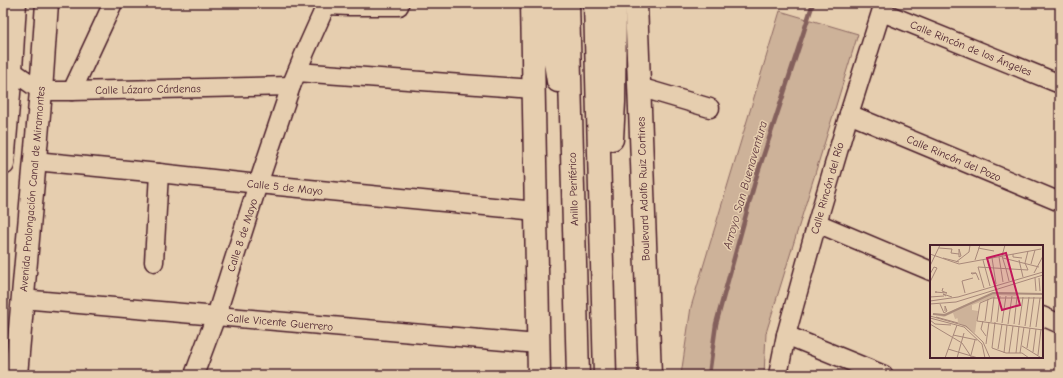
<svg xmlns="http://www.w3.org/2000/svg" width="1063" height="378" font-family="'Comic Neue',sans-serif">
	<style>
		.green { fill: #cdb299; stroke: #8c6862 }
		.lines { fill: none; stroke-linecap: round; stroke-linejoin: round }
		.stream { stroke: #84605c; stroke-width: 4.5 }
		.minor-casing { stroke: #4a1f2b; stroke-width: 21 }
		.tertiary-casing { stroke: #4a1f2b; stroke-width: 25 }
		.secondary-casing { stroke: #4a1f2b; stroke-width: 25 }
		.motorway-casing { stroke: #4a1f2b; stroke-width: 25 }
		.minor { stroke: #e6ceaf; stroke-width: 18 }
		.tertiary { stroke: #e6ceaf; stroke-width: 22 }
		.secondary { stroke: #e6ceaf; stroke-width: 22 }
		.motorway { stroke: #e6ceaf; stroke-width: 22 }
		.labels { text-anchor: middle; stroke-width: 3; stroke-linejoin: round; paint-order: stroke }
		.street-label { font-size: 11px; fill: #4a1f2b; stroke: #e6ceaf }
		.water-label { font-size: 12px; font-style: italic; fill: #5d353b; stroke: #e6ceaf }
		.inset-river { fill: none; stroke: #aa8c7c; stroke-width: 2 }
		.inset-road { fill: none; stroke: #a8887a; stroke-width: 1 }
		.view { fill: #c2185b; fill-opacity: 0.15; stroke: #c2185b; stroke-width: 2 }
		.inset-edge { fill: none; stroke: #4a1f2b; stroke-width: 2 }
	</style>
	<rect width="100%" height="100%" fill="#e6ceaf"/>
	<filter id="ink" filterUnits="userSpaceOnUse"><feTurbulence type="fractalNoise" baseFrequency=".025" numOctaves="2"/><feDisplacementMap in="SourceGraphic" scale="8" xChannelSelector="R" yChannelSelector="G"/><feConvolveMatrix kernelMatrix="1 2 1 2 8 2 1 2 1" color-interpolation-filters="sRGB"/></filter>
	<g filter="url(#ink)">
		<path class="green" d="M 780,11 L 858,34 L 766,333 L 764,375 L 681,375 L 691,307 Z"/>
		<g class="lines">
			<path class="stream" d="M 709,375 L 716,324 L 756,178 L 782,99 L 813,3"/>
			<g class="minor-casing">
				<g id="minor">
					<path d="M 327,5 L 349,6 L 399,6"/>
					<path d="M 882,12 L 1060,84"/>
					<path d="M 3,67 L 11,70 L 41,91 L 72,91 L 291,86"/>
					<path d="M 297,72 L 533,89"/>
					<path d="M 639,87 L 710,108"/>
					<path d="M 72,91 L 113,3"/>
					<path d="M 849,114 L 1060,202"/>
					<path d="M 35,161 L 159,173 L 258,184 L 536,211"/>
					<path d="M 817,223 L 931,271"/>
					<path d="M 154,262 L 159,173"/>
					<path d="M 22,299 L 538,344"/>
					<path d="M 1042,316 L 1060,324"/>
					<path d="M 786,335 L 884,375"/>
					<path d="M 194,375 L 216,316 L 258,184 L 291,86 L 306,50 L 327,3"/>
					<path d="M 778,375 L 786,335 L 817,223 L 849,114 L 884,3"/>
				</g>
			</g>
			<g class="tertiary-casing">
				<g id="tertiary">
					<path d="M 3,164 L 11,70 L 15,3"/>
					<path d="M 16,375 L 41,91 L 47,3"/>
				</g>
			</g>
			<g class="secondary-casing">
				<g id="secondary">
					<path d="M 532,3 L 539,375"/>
					<path d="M 636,3 L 650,375"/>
				</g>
			</g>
			<g class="motorway-casing">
				<g id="motorway">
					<path d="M 550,3 L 553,50 L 558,81"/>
					<path d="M 568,3 L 578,375"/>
					<path d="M 595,3 L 605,375"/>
					<path d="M 612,139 L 614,102 L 615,3"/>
				</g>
			</g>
			<use href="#minor" class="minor"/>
			<use href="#tertiary" class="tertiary"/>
			<use href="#secondary" class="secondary"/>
			<use href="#motorway" class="motorway"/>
		</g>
	</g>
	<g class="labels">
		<g class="street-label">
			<text transform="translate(971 48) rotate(22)" y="4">Calle Rincón de los Ángeles</text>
			<text transform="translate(148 89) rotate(-1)" y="4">Calle Lázaro Cárdenas</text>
			<text transform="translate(954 158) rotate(23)" y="4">Calle Rincón del Pozo</text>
			<text transform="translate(285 187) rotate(6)" y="4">Calle 5 de Mayo</text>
			<text transform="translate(827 188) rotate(-74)" y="4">Calle Rincón del Río</text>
			<text transform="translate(32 189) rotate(-85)" y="4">Avenida Prolongación Canal de Miramontes</text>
			<text transform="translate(573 189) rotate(-92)" y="4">Anillo Periférico</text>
			<text transform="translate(643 189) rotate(-92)" y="4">Boulevard Adolfo Ruiz Cortines</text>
			<text transform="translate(242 235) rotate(-72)" y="4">Calle 8 de Mayo</text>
			<text transform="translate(280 322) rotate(5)" y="4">Calle Vicente Guerrero</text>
		</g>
		<g class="water-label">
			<text transform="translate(745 185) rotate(-74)" y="4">Arroyo San Buenaventura</text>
		</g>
	</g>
	<g transform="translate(930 245)">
		<rect width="113" height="113" fill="#e6ceaf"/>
		<path d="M 65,47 L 86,47 L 86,51 L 70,50 L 42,60 L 42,65 L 48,66 L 45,88 L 28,78 L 27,67 L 28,73 L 25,74 L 23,68 L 14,72 L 2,69 L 14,69 Z" fill="#cdb299"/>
		<path class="inset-river" d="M 3,69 L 15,70 L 63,48 L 113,49"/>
		<path class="inset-road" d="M 75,0 L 72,11 L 76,24M 9,3 L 22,4 L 21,8 L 29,9M 48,3 L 64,6M 29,4 L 31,11 L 29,12 ZM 0,9 L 29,19 L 111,4M 83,9 L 83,12 L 92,13M 69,12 L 73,37M 13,13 L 29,17M 62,13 L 66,39M 73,13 L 109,22M 45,15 L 50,0M 53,15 L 60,41M 89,15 L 93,32M 113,15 L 113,30M 26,17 L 39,7 L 40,0M 101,19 L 105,5M 0,21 L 10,0M 76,24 L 79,36M 46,28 L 41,28 L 42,29 L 46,28 L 49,35M 104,28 L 113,11M 0,29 L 4,22 L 7,23 L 0,37M 105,33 L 106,46M 109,33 L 110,46M 54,43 L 48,22 L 98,25 L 95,18 L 98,6M 7,47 L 5,47 L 17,48 L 12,46 L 13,43M 35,48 L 32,36 L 43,33M 16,51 L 13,49 L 22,52M 0,52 L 14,51M 113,53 L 62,53 L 50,58 L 47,76 L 113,85M 0,56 L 28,52 L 113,27M 0,59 L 26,57 L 113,30M 10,59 L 14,68 L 17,66 L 15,61 L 15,66M 0,71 L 36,81 L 53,97 L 60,113M 6,72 L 28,78M 0,73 L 34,82 L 52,99 L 55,113M 0,75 L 5,79 L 21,80M 53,76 L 51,84 L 56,91M 55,76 L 58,54M 61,77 L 64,52M 65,77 L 62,103 L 76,108 L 92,108 L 99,113M 67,77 L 70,51M 72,78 L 76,51M 0,79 L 32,98 L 42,113M 78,79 L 82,51M 84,79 L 87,52M 89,80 L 93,52M 95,81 L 99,52M 100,82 L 104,52M 106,82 L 110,53M 23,90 L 47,95M 56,99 L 59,77M 92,101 L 110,112M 97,103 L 100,83M 18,104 L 48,113M 68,104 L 72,79M 103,107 L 106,84M 74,108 L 77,80M 79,108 L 83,81M 86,108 L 89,81M 90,108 L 94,82M 41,110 L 45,95M 108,110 L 111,84M 15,113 L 27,80M 27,113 L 34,88"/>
		<path class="view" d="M 76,8 L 90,60 L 72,65 L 57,13 Z"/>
		<rect width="113" height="113" class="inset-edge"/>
	</g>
	<rect width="1063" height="378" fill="none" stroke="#e6ceaf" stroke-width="16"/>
	<rect x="8" y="8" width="1047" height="362" fill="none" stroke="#4a1f2b" stroke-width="1.5" filter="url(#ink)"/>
</svg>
